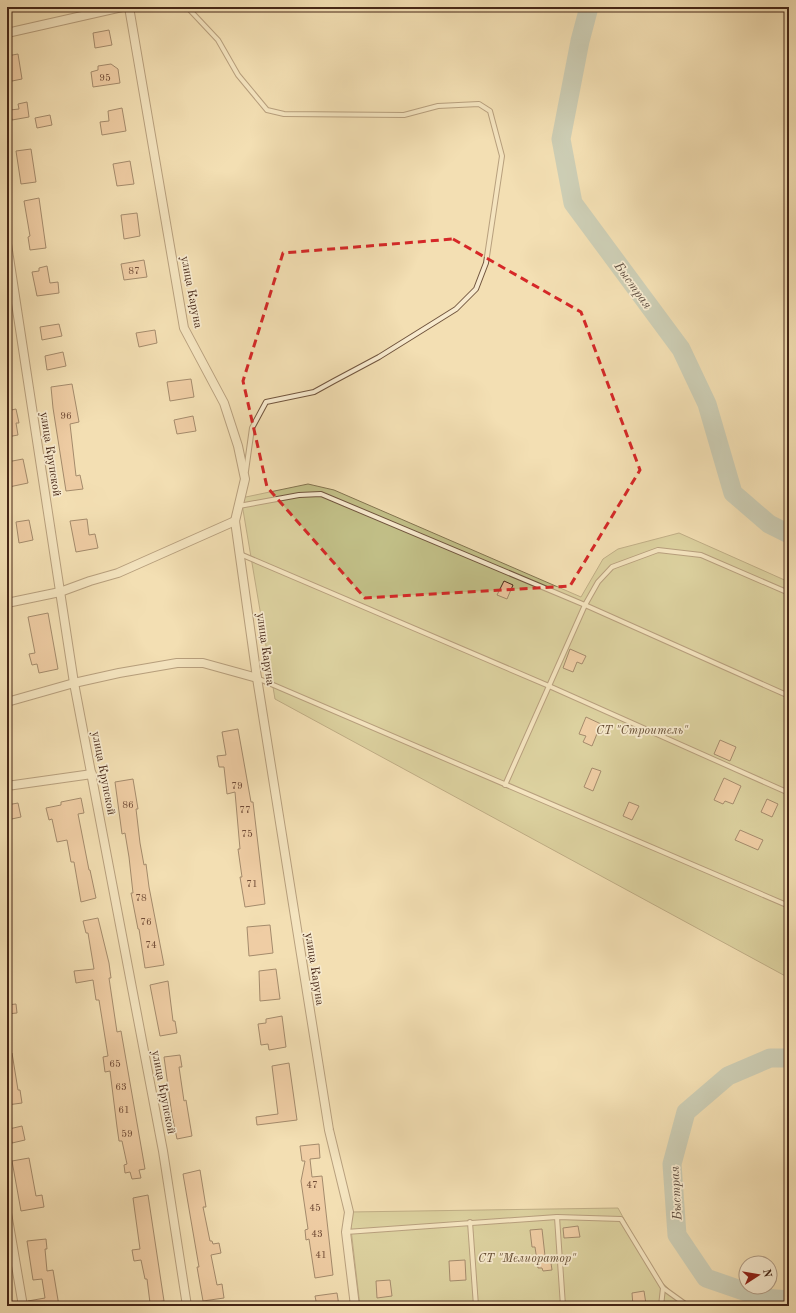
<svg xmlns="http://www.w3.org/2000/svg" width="796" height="1313" font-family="'Old Standard TT',serif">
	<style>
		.green { fill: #c2c088; stroke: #847450 }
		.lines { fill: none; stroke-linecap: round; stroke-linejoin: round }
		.river { stroke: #a1bab8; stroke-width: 19 }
		.building { fill: #ecb892; stroke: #462717 }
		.lane-casing { stroke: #71553e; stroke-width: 6 }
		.street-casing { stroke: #71553e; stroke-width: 10 }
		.lane { stroke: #f7eace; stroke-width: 4 }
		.street { stroke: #f7eace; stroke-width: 8 }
		.marked { fill: none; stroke: #d62828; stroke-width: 3; stroke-dasharray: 8 5; stroke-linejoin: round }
		.labels { text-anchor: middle; stroke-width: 3.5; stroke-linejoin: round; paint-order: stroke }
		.number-label { font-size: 10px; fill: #704b36 }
		.street-label { font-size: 12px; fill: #462717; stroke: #f7eace }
		.park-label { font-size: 12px; font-style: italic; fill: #654d33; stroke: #f7eace }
		.water-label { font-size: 13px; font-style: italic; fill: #5d4c3f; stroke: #f7eace }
	</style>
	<rect width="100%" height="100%" fill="#f3dfb3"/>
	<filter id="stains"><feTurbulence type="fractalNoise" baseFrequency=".005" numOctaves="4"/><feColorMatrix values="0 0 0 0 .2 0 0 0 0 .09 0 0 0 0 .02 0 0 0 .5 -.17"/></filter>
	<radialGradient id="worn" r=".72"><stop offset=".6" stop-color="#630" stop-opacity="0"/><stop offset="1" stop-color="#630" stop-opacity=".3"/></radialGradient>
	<g class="green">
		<path d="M 308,484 L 334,490 L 581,597 L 603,559 L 618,549 L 679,533 L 789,582 L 789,978 L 275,699 L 241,498 Z"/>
		<path d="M 618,1208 L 655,1276 L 687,1306 L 360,1306 L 349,1212 Z"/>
	</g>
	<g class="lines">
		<g class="river">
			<path d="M 589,7 L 580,41 L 561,139 L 573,203 L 681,349 L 707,404 L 733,493 L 769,524 L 789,534"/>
			<path d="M 789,1058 L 770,1058 L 728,1076 L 686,1112 L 672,1164 L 677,1235 L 706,1278 L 764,1298 L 789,1300"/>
		</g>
	</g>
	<g class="building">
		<path d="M 109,30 L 112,45 L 95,48 L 93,33 Z"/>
		<path d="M 18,54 L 22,79 L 7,82 L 7,56 Z"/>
		<path d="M 111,64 L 118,69 L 120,83 L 93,87 L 91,72 L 98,70 L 98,66 Z"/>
		<path d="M 27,102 L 29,117 L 12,120 L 10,110 L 19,109 L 18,104 Z"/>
		<path d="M 122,108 L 126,131 L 102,135 L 100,122 L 109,121 L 108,111 Z"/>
		<path d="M 50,115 L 52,125 L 37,128 L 35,118 Z"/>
		<path d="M 31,149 L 36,182 L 21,184 L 16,151 Z"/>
		<path d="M 130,161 L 134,184 L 117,186 L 113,164 Z"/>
		<path d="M 39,198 L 46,248 L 30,250 L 28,237 L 30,236 L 24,201 Z"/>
		<path d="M 137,213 L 140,236 L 124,239 L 121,215 Z"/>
		<path d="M 144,260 L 147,277 L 124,280 L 121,264 Z"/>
		<path d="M 47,266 L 50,283 L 58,282 L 59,293 L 37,296 L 32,272 L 39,271 L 39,268 Z"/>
		<path d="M 59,324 L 62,336 L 42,340 L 40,327 Z"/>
		<path d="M 155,330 L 157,343 L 139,347 L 136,333 Z"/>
		<path d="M 63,352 L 66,366 L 47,370 L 45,356 Z"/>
		<path d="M 191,379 L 194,397 L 170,401 L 167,382 Z"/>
		<path d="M 72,384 L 79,422 L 70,424 L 76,476 L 80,475 L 83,489 L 66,491 L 53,408 L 51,387 Z"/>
		<path d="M 16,409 L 19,423 L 16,423 L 18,435 L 7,437 L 7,411 Z"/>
		<path d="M 193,416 L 196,431 L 177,434 L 174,420 Z"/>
		<path d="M 23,459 L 28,483 L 9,487 L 7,462 Z"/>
		<path d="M 87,519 L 89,535 L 95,534 L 98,548 L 76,552 L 70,521 Z"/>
		<path d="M 29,520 L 33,540 L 19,543 L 16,522 Z"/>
		<path d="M 504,581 L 513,585 L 507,599 L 497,595 Z"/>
		<path d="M 48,613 L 58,669 L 39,673 L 37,664 L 32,665 L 29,654 L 35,653 L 28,617 Z"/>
		<path d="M 570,649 L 586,656 L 582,664 L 577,662 L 573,672 L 563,668 Z"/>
		<path d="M 586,717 L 601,724 L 592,746 L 583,742 L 586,736 L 579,734 Z"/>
		<path d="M 238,729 L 251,802 L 253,802 L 265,904 L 245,907 L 240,877 L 242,877 L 238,849 L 240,849 L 235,792 L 227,794 L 224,767 L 219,767 L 217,756 L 226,755 L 222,732 Z"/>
		<path d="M 720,740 L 736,747 L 730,761 L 714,754 Z"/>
		<path d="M 592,768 L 601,771 L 593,791 L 584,787 Z"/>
		<path d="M 724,778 L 741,786 L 733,804 L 725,801 L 723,804 L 714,800 Z"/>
		<path d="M 133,779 L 138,809 L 136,809 L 140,843 L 144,865 L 146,864 L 149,887 L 164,965 L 145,968 L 139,929 L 138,929 L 131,893 L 133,893 L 129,857 L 125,833 L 122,834 L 115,782 Z"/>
		<path d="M 81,798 L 84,813 L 78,814 L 89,870 L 90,870 L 96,898 L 81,902 L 74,862 L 71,862 L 67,840 L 57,842 L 52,819 L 49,820 L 46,808 L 61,805 L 61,802 Z"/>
		<path d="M 767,799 L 778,804 L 772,817 L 761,812 Z"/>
		<path d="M 629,802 L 639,806 L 632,820 L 623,816 Z"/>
		<path d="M 18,803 L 21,817 L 7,820 L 7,805 Z"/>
		<path d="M 740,830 L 763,840 L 758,850 L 735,840 Z"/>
		<path d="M 98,918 L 109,963 L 111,978 L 109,978 L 117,1032 L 121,1031 L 145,1169 L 139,1170 L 141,1178 L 132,1179 L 130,1172 L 125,1173 L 124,1165 L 127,1164 L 122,1141 L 119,1141 L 117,1127 L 110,1071 L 105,1072 L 103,1057 L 108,1056 L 99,1000 L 96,1000 L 93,980 L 76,983 L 74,971 L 94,969 L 88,933 L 86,933 L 83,921 Z"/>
		<path d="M 270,925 L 273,953 L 249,956 L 247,927 Z"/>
		<path d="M 276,969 L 280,999 L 260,1001 L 259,971 Z"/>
		<path d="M 168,981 L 173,1021 L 175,1021 L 177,1033 L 160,1036 L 150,985 Z"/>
		<path d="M 16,1004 L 17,1013 L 7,1014 L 7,1005 Z"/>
		<path d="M 282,1016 L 286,1047 L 269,1050 L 268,1044 L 261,1045 L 258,1024 L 266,1023 L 266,1019 Z"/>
		<path d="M 7,1053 L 12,1053 L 18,1090 L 20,1090 L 22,1103 L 7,1105 Z"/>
		<path d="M 180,1055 L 182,1067 L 179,1067 L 184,1101 L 186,1100 L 192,1136 L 177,1139 L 172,1115 L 164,1057 Z"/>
		<path d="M 289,1063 L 297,1120 L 257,1125 L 256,1117 L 278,1114 L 272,1066 Z"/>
		<path d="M 22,1126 L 25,1140 L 12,1143 L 9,1129 Z"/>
		<path d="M 319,1144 L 320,1158 L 310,1159 L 312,1177 L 322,1176 L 333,1275 L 315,1278 L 309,1239 L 306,1240 L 305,1230 L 308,1229 L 301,1181 L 305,1161 L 302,1161 L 300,1146 Z"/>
		<path d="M 29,1158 L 36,1196 L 42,1195 L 44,1207 L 21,1211 L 12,1161 Z"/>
		<path d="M 200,1170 L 206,1207 L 203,1207 L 210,1241 L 212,1241 L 213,1244 L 219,1243 L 221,1253 L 211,1255 L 217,1285 L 222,1284 L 224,1298 L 203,1301 L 197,1267 L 199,1267 L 183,1174 Z"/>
		<path d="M 148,1195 L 164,1301 L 150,1303 L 147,1279 L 145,1279 L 141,1260 L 134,1261 L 132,1250 L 140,1249 L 133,1198 Z"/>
		<path d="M 578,1226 L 580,1237 L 564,1238 L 563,1228 Z"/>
		<path d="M 542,1229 L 545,1256 L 550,1256 L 552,1270 L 543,1271 L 542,1268 L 538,1268 L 535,1247 L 532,1247 L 530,1230 Z"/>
		<path d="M 46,1239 L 47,1249 L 45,1249 L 47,1271 L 53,1270 L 59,1306 L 28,1306 L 28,1301 L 45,1298 L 42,1279 L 33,1280 L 27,1241 Z"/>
		<path d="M 465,1260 L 466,1280 L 450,1281 L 449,1261 Z"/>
		<path d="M 390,1280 L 392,1296 L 377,1298 L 376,1281 Z"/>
		<path d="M 644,1291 L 646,1304 L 633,1306 L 632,1293 Z"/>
		<path d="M 337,1293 L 339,1306 L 317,1306 L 315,1296 Z"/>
	</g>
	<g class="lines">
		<g class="lane-casing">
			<g id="lane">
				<path d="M 187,7 L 218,40 L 238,75 L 267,110 L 284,114 L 404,115 L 438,106 L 479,104 L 490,111 L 502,156 L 486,263 L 476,289 L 456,309 L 432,324 L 379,357 L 334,381 L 314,392 L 266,402 L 252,428 L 246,471"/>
				<path d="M 239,506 L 299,495 L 321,494 L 585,605 L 789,696"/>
				<path d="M 240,554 L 549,686 L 789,793"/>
				<path d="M 257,678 L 789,906"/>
				<path d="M 505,785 L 585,605 L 598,582 L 612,567 L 658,550 L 701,555 L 789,593"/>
				<path d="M 557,1217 L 563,1306"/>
				<path d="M 470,1222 L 476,1306"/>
				<path d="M 346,1232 L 557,1217 L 621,1219 L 663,1288 L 688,1306"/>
				<path d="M 661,1306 L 663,1288"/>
			</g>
		</g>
		<g class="street-casing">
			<g id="street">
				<path d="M 129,7 L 184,328 L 224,403 L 238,446 L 245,479 L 235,521 L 257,678 L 329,1130 L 349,1212 L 346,1232 L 355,1306"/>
				<path d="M 7,33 L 122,7"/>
				<path d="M 7,244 L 74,683 L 163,1151 L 187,1306"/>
				<path d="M 7,603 L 60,592 L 90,581 L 118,573 L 235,521"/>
				<path d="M 7,702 L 74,683 L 119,673 L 177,663 L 203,663 L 257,678"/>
				<path d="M 7,786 L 92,774"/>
				<path d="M 7,1213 L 23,1306"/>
			</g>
		</g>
		<use href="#lane" class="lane"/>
		<use href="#street" class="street"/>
	</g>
	<path d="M0 0H796V1313H0ZM 453,239 L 581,312 L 640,470 L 570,586 L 365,598 L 267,487 L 243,381 L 283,253 Z" fill="#f3dfb3" fill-opacity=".55" fill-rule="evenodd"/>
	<path class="marked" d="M 453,239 L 581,312 L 640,470 L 570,586 L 365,598 L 267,487 L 243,381 L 283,253 Z"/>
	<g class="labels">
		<g class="number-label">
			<text x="105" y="81">95</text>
			<text x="134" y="274">87</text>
			<text x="66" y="419">96</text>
			<text x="237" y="789">79</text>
			<text x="128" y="808">86</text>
			<text x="245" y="813">77</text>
			<text x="247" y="837">75</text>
			<text x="252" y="887">71</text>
			<text x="141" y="901">78</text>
			<text x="146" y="925">76</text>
			<text x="151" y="948">74</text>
			<text x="115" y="1067">65</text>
			<text x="121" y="1090">63</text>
			<text x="124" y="1113">61</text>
			<text x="127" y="1137">59</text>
			<text x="312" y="1188">47</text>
			<text x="315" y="1211">45</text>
			<text x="317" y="1237">43</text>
			<text x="321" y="1258">41</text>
		</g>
		<g class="street-label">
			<text transform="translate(192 292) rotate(79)" y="4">улица Каруна</text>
			<text transform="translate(51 454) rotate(81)" y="4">улица Крупской</text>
			<text transform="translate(266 649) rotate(82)" y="4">улица Каруна</text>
			<text transform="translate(104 773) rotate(79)" y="4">улица Крупской</text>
			<text transform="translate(315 969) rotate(81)" y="4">улица Каруна</text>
			<text transform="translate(164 1092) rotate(79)" y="4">улица Крупской</text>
		</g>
		<g class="park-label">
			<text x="642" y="734">СТ "Строитель"</text>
			<text x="527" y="1262">СТ "Мелиоратор"</text>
		</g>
		<g class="water-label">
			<text transform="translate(634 285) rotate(54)" y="5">Быстрая</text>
			<text transform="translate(675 1193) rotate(-93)" y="5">Быстрая</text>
		</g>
	</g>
	<rect width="796" height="1313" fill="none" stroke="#f3dfb3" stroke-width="24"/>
	<rect x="8" y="8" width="780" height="1297" fill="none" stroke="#462717" stroke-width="2"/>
	<rect x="12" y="12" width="772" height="1289" fill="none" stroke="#462717"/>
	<g transform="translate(758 1275) rotate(78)"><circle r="19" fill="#f7eace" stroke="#b09c85"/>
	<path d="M0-3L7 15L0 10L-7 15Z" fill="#8f2418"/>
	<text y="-6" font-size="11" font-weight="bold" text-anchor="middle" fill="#462717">N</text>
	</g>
	<rect width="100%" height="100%" filter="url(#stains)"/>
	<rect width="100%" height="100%" fill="url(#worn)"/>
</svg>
